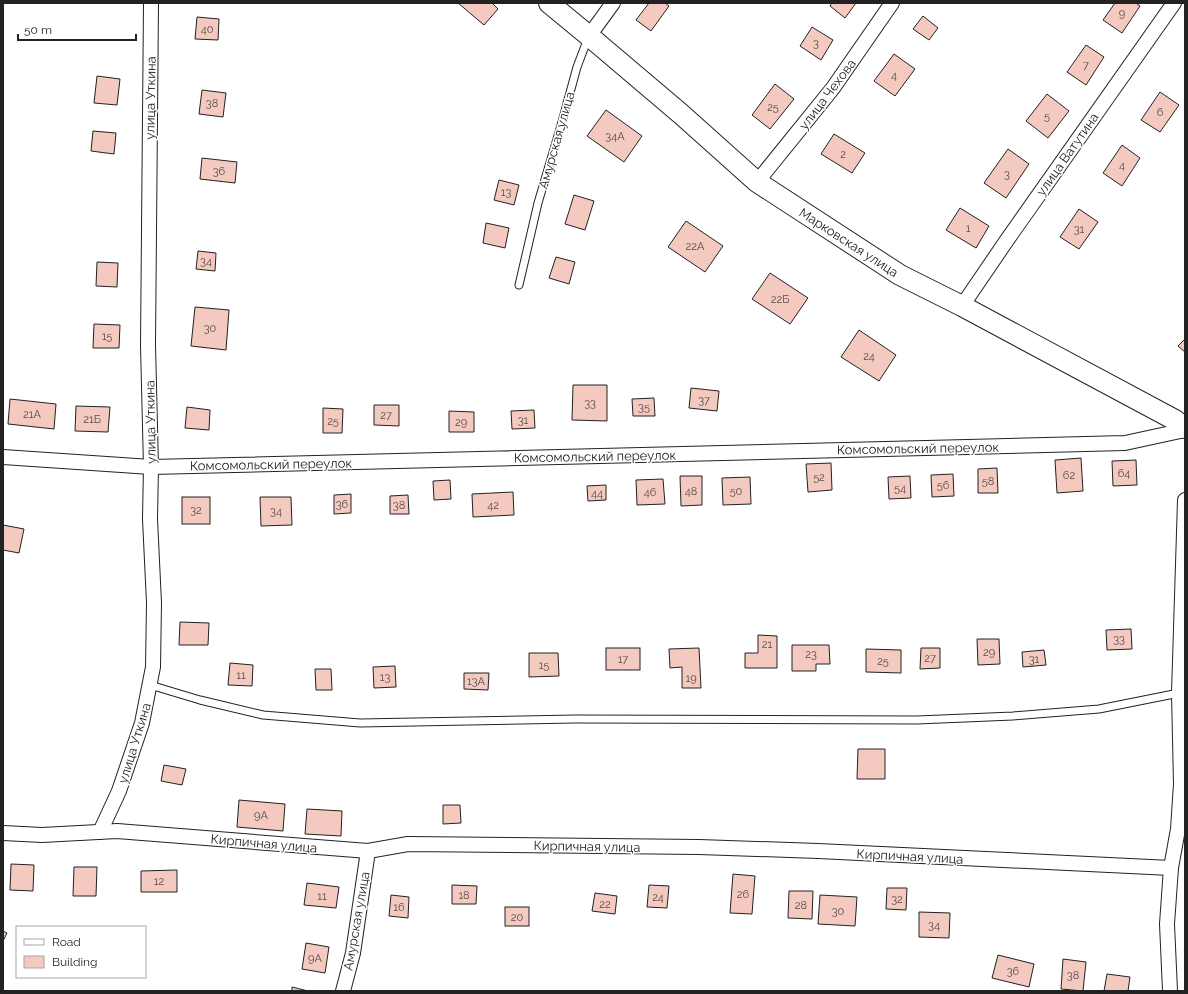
<svg xmlns="http://www.w3.org/2000/svg" width="1188" height="994" font-family="Raleway,sans-serif">
	<style>
		.building { fill: #f3c9c0; stroke: #222 }
		.lines { fill: none; stroke-linecap: round; stroke-linejoin: round }
		.service-casing { stroke: #222; stroke-width: 9 }
		.minor-casing { stroke: #222; stroke-width: 16 }
		.secondary-casing { stroke: #222; stroke-width: 22 }
		.service { stroke: #fff; stroke-width: 7 }
		.minor { stroke: #fff; stroke-width: 14 }
		.secondary { stroke: #fff; stroke-width: 20 }
		.labels { text-anchor: middle; stroke-width: 3; stroke-linejoin: round; paint-order: stroke }
		.number-label { font-size: 11px; fill: #564c4a }
		.street-label { font-size: 13px; fill: #222; stroke: #fff }
	</style>
	<rect width="100%" height="100%" fill="#fff"/>
	<g class="building">
		<path d="M 458,3 L 492,3 L 498,9 L 484,25 Z"/>
		<path d="M 649,3 L 665,3 L 669,6 L 651,31 L 636,20 Z"/>
		<path d="M 832,3 L 856,3 L 845,18 L 830,6 Z"/>
		<path d="M 1115,3 L 1136,3 L 1140,6 L 1122,33 L 1103,20 Z"/>
		<path d="M 923,16 L 938,28 L 929,40 L 913,29 Z"/>
		<path d="M 197,17 L 219,19 L 218,40 L 195,39 Z"/>
		<path d="M 812,27 L 833,40 L 821,60 L 800,46 Z"/>
		<path d="M 1086,45 L 1104,57 L 1086,85 L 1067,72 Z"/>
		<path d="M 894,54 L 915,69 L 895,96 L 874,81 Z"/>
		<path d="M 97,76 L 120,79 L 117,105 L 94,103 Z"/>
		<path d="M 775,84 L 794,99 L 770,129 L 752,115 Z"/>
		<path d="M 202,90 L 226,93 L 223,117 L 199,114 Z"/>
		<path d="M 1160,92 L 1179,105 L 1160,132 L 1141,120 Z"/>
		<path d="M 1047,94 L 1069,111 L 1048,138 L 1026,121 Z"/>
		<path d="M 606,110 L 642,136 L 624,162 L 587,136 Z"/>
		<path d="M 93,131 L 116,133 L 114,154 L 91,151 Z"/>
		<path d="M 834,134 L 865,153 L 852,173 L 821,154 Z"/>
		<path d="M 1122,145 L 1140,158 L 1122,186 L 1103,173 Z"/>
		<path d="M 1008,149 L 1029,164 L 1006,198 L 984,183 Z"/>
		<path d="M 202,158 L 237,162 L 235,183 L 200,179 Z"/>
		<path d="M 499,180 L 519,185 L 514,205 L 494,200 Z"/>
		<path d="M 574,195 L 594,201 L 585,230 L 565,224 Z"/>
		<path d="M 960,208 L 989,226 L 976,248 L 946,230 Z"/>
		<path d="M 1079,209 L 1098,222 L 1079,249 L 1060,237 Z"/>
		<path d="M 686,221 L 723,246 L 705,272 L 668,247 Z"/>
		<path d="M 486,223 L 509,228 L 505,248 L 483,243 Z"/>
		<path d="M 198,251 L 216,253 L 215,271 L 196,269 Z"/>
		<path d="M 556,257 L 575,262 L 569,284 L 549,278 Z"/>
		<path d="M 97,262 L 118,263 L 117,287 L 96,286 Z"/>
		<path d="M 770,273 L 808,298 L 790,324 L 752,299 Z"/>
		<path d="M 195,307 L 229,310 L 226,350 L 191,346 Z"/>
		<path d="M 94,324 L 120,325 L 119,348 L 93,348 Z"/>
		<path d="M 859,330 L 896,355 L 879,381 L 841,357 Z"/>
		<path d="M 1185,339 L 1185,352 L 1178,346 Z"/>
		<path d="M 573,385 L 607,385 L 607,421 L 572,420 Z"/>
		<path d="M 691,388 L 719,391 L 717,411 L 689,408 Z"/>
		<path d="M 654,398 L 655,416 L 633,416 L 632,399 Z"/>
		<path d="M 10,399 L 56,404 L 54,429 L 8,424 Z"/>
		<path d="M 374,405 L 399,405 L 399,426 L 374,425 Z"/>
		<path d="M 76,406 L 110,407 L 108,432 L 75,431 Z"/>
		<path d="M 187,407 L 210,410 L 209,430 L 185,428 Z"/>
		<path d="M 323,408 L 343,409 L 342,433 L 323,433 Z"/>
		<path d="M 534,410 L 535,428 L 512,429 L 511,411 Z"/>
		<path d="M 449,411 L 474,412 L 474,432 L 449,432 Z"/>
		<path d="M 1081,458 L 1083,491 L 1057,493 L 1055,460 Z"/>
		<path d="M 1136,460 L 1137,485 L 1113,486 L 1112,461 Z"/>
		<path d="M 831,463 L 832,490 L 808,492 L 806,464 Z"/>
		<path d="M 997,468 L 998,493 L 978,493 L 978,469 Z"/>
		<path d="M 953,474 L 954,496 L 932,497 L 931,475 Z"/>
		<path d="M 680,476 L 702,476 L 702,505 L 681,506 Z"/>
		<path d="M 910,476 L 911,498 L 889,499 L 888,477 Z"/>
		<path d="M 750,477 L 751,504 L 723,505 L 722,478 Z"/>
		<path d="M 663,479 L 665,504 L 637,505 L 636,480 Z"/>
		<path d="M 450,480 L 451,499 L 434,500 L 433,481 Z"/>
		<path d="M 606,485 L 606,500 L 588,501 L 587,486 Z"/>
		<path d="M 513,492 L 514,515 L 473,517 L 472,494 Z"/>
		<path d="M 351,494 L 351,513 L 334,514 L 334,495 Z"/>
		<path d="M 408,495 L 409,514 L 390,514 L 390,496 Z"/>
		<rect x="182" y="497" width="28" height="27"/>
		<path d="M 260,497 L 291,497 L 292,525 L 261,526 Z"/>
		<path d="M 3,525 L 24,529 L 19,553 L 3,550 Z"/>
		<path d="M 180,622 L 209,623 L 208,645 L 179,645 Z"/>
		<path d="M 1131,629 L 1132,649 L 1107,650 L 1106,630 Z"/>
		<path d="M 758,635 L 777,636 L 777,668 L 745,668 L 745,653 L 758,653 Z"/>
		<path d="M 977,639 L 999,639 L 1000,664 L 978,665 Z"/>
		<path d="M 792,645 L 829,645 L 830,664 L 816,664 L 816,671 L 792,671 Z"/>
		<rect x="606" y="648" width="34" height="22"/>
		<path d="M 699,648 L 701,688 L 682,688 L 682,667 L 670,668 L 669,649 Z"/>
		<path d="M 921,648 L 940,648 L 940,668 L 920,669 Z"/>
		<path d="M 866,649 L 901,650 L 901,673 L 866,672 Z"/>
		<path d="M 1044,650 L 1046,665 L 1023,667 L 1022,652 Z"/>
		<path d="M 529,653 L 558,653 L 559,676 L 529,677 Z"/>
		<path d="M 230,663 L 253,665 L 252,686 L 228,685 Z"/>
		<path d="M 395,666 L 396,687 L 374,688 L 373,667 Z"/>
		<path d="M 315,669 L 331,669 L 332,690 L 316,690 Z"/>
		<path d="M 464,673 L 489,673 L 488,690 L 464,689 Z"/>
		<path d="M 858,749 L 885,749 L 885,779 L 857,779 Z"/>
		<path d="M 164,765 L 186,769 L 182,785 L 161,781 Z"/>
		<path d="M 239,800 L 285,804 L 283,831 L 237,827 Z"/>
		<path d="M 443,805 L 460,805 L 461,823 L 443,824 Z"/>
		<path d="M 307,809 L 342,811 L 341,836 L 305,834 Z"/>
		<path d="M 11,864 L 34,865 L 33,891 L 10,890 Z"/>
		<path d="M 74,867 L 97,867 L 96,896 L 73,896 Z"/>
		<path d="M 177,870 L 177,892 L 141,892 L 141,871 Z"/>
		<path d="M 733,874 L 755,876 L 752,914 L 730,913 Z"/>
		<path d="M 307,883 L 339,887 L 336,908 L 304,905 Z"/>
		<path d="M 452,885 L 477,886 L 476,904 L 452,904 Z"/>
		<path d="M 649,885 L 669,886 L 667,908 L 647,907 Z"/>
		<path d="M 887,888 L 907,888 L 906,910 L 886,909 Z"/>
		<path d="M 789,891 L 813,891 L 812,919 L 788,918 Z"/>
		<path d="M 595,893 L 617,896 L 615,914 L 592,911 Z"/>
		<path d="M 391,895 L 409,897 L 408,918 L 389,916 Z"/>
		<path d="M 820,895 L 857,897 L 855,926 L 818,924 Z"/>
		<rect x="505" y="907" width="24" height="19"/>
		<path d="M 919,912 L 950,913 L 949,938 L 919,937 Z"/>
		<path d="M 3,931 L 7,933 L 3,941 Z"/>
		<path d="M 306,943 L 329,947 L 325,973 L 302,969 Z"/>
		<path d="M 998,955 L 1034,964 L 1029,987 L 992,978 Z"/>
		<path d="M 1063,959 L 1086,962 L 1083,991 L 1061,989 Z"/>
		<path d="M 1107,974 L 1130,977 L 1128,991 L 1104,991 Z"/>
		<path d="M 292,987 L 308,991 L 292,991 Z"/>
	</g>
	<g class="lines">
		<g class="service-casing">
			<g id="service">
				<path d="M 519,285 L 538,203 L 562,122 L 577,67 L 588,38"/>
				<path d="M 150,685 L 200,700 L 263,715 L 360,723 L 575,719 L 917,720 L 1013,716 L 1099,709 L 1179,693"/>
			</g>
		</g>
		<g class="minor-casing">
			<g id="minor">
				<path d="M 589,36 L 613,3"/>
				<path d="M 757,182 L 833,88 L 892,3"/>
				<path d="M 962,306 L 1007,240 L 1174,3"/>
				<path d="M 3,457 L 151,467 L 1125,443 L 1185,430"/>
				<path d="M 100,832 L 119,791 L 142,723 L 153,667 L 154,603 L 150,519 L 151,467 L 148,345 L 151,3"/>
				<path d="M 3,833 L 42,835 L 117,831 L 368,851 L 408,844 L 699,847 L 818,851 L 1171,868"/>
				<path d="M 343,991 L 353,953 L 368,851"/>
				<path d="M 1170,991 L 1167,924 L 1171,868 L 1178,829 L 1181,784 L 1179,693 L 1185,500"/>
			</g>
		</g>
		<g class="secondary-casing">
			<path id="secondary" d="M 549,3 L 589,36 L 681,114 L 757,182 L 900,275 L 962,306 L 1175,420 L 1185,428"/>
		</g>
		<use href="#service" class="service"/>
		<use href="#minor" class="minor"/>
		<use href="#secondary" class="secondary"/>
	</g>
	<g class="labels">
		<g class="number-label">
			<text x="1122" y="17">9</text>
			<text x="207" y="33">40</text>
			<text x="816" y="47">3</text>
			<text x="1086" y="69">7</text>
			<text x="894" y="79">4</text>
			<text x="212" y="107">38</text>
			<text x="773" y="111">25</text>
			<text x="1160" y="116">6</text>
			<text x="1047" y="120">5</text>
			<text x="615" y="140">34А</text>
			<text x="843" y="158">2</text>
			<text x="1122" y="169">4</text>
			<text x="219" y="175">36</text>
			<text x="1007" y="178">3</text>
			<text x="506" y="196">13</text>
			<text x="968" y="232">1</text>
			<text x="1079" y="233">31</text>
			<text x="695" y="250">22А</text>
			<text x="206" y="265">34</text>
			<text x="780" y="303">22Б</text>
			<text x="210" y="332">30</text>
			<text x="107" y="340">15</text>
			<text x="869" y="360">24</text>
			<text x="704" y="404">37</text>
			<text x="590" y="407">33</text>
			<text x="644" y="411">35</text>
			<text x="32" y="418">21А</text>
			<text x="386" y="419">27</text>
			<text x="92" y="423">21Б</text>
			<text x="523" y="424">31</text>
			<text x="333" y="425">25</text>
			<text x="461" y="426">29</text>
			<text x="1124" y="477">64</text>
			<text x="1069" y="479">62</text>
			<text x="819" y="481">52</text>
			<text x="988" y="485">58</text>
			<text x="943" y="489">56</text>
			<text x="900" y="492">54</text>
			<text x="691" y="495">48</text>
			<text x="736" y="495">50</text>
			<text x="650" y="496">46</text>
			<text x="597" y="497">44</text>
			<text x="342" y="508">36</text>
			<text x="399" y="509">38</text>
			<text x="493" y="509">42</text>
			<text x="196" y="514">32</text>
			<text x="276" y="515">34</text>
			<text x="1119" y="643">33</text>
			<text x="767" y="648">21</text>
			<text x="989" y="656">29</text>
			<text x="811" y="658">23</text>
			<text x="930" y="662">27</text>
			<text x="623" y="663">17</text>
			<text x="1034" y="663">31</text>
			<text x="883" y="665">25</text>
			<text x="544" y="669">15</text>
			<text x="241" y="679">11</text>
			<text x="385" y="681">13</text>
			<text x="691" y="682">19</text>
			<text x="476" y="685">13А</text>
			<text x="261" y="819">9А</text>
			<text x="159" y="885">12</text>
			<text x="743" y="898">26</text>
			<text x="464" y="899">18</text>
			<text x="322" y="900">11</text>
			<text x="658" y="901">24</text>
			<text x="897" y="903">32</text>
			<text x="605" y="908">22</text>
			<text x="801" y="909">28</text>
			<text x="399" y="911">16</text>
			<text x="838" y="915">30</text>
			<text x="517" y="921">20</text>
			<text x="934" y="929">34</text>
			<text x="315" y="962">9А</text>
			<text x="1013" y="975">36</text>
			<text x="1073" y="979">38</text>
		</g>
		<g class="street-label">
			<text transform="translate(827 94) rotate(-53)" y="5">улица Чехова</text>
			<text transform="translate(150 98) rotate(-89)" y="5">улица Уткина</text>
			<text transform="translate(556 140) rotate(-74)" y="5">Амурская улица</text>
			<text transform="translate(1067 154) rotate(-55)" y="5">улица Ватутина</text>
			<text transform="translate(849 242) rotate(33)" y="5">Марковская улица</text>
			<text transform="translate(150 422) rotate(-91)" y="5">улица Уткина</text>
			<text transform="translate(918 448) rotate(-1)" y="5">Комсомольский переулок</text>
			<text transform="translate(595 456) rotate(-1)" y="5">Комсомольский переулок</text>
			<text transform="translate(271 464) rotate(-1)" y="5">Комсомольский переулок</text>
			<text transform="translate(134 743) rotate(-73)" y="5">улица Уткина</text>
			<text transform="translate(264 843) rotate(5)" y="5">Кирпичная улица</text>
			<text transform="translate(587 846) rotate(1)" y="5">Кирпичная улица</text>
			<text transform="translate(910 856) rotate(3)" y="5">Кирпичная улица</text>
			<text transform="translate(356 921) rotate(-80)" y="5">Амурская улица</text>
		</g>
	</g>
	<rect width="1188" height="994" fill="none" stroke="#222222" stroke-width="8"/>
	<rect x="16" y="926" width="130" height="52" fill="#ffffff" stroke="#a7a7a7"/>
	<rect x="24" y="939" width="20" height="6" fill="#ffffff" stroke="#a7a7a7"/>
	<text x="52" y="946" font-size="12" fill="#222222">Road</text>
	<rect x="24" y="956" width="20" height="12" fill="#f3c9c0" stroke="#a7a7a7"/>
	<text x="52" y="966" font-size="12" fill="#222222">Building</text>
	<path d="M18 34v6h118v-6" fill="none" stroke="#222222" stroke-width="2"/>
	<text x="24" y="34" font-size="12" fill="#222222" stroke="#ffffff" stroke-width="3" paint-order="stroke">50 m</text>
</svg>
